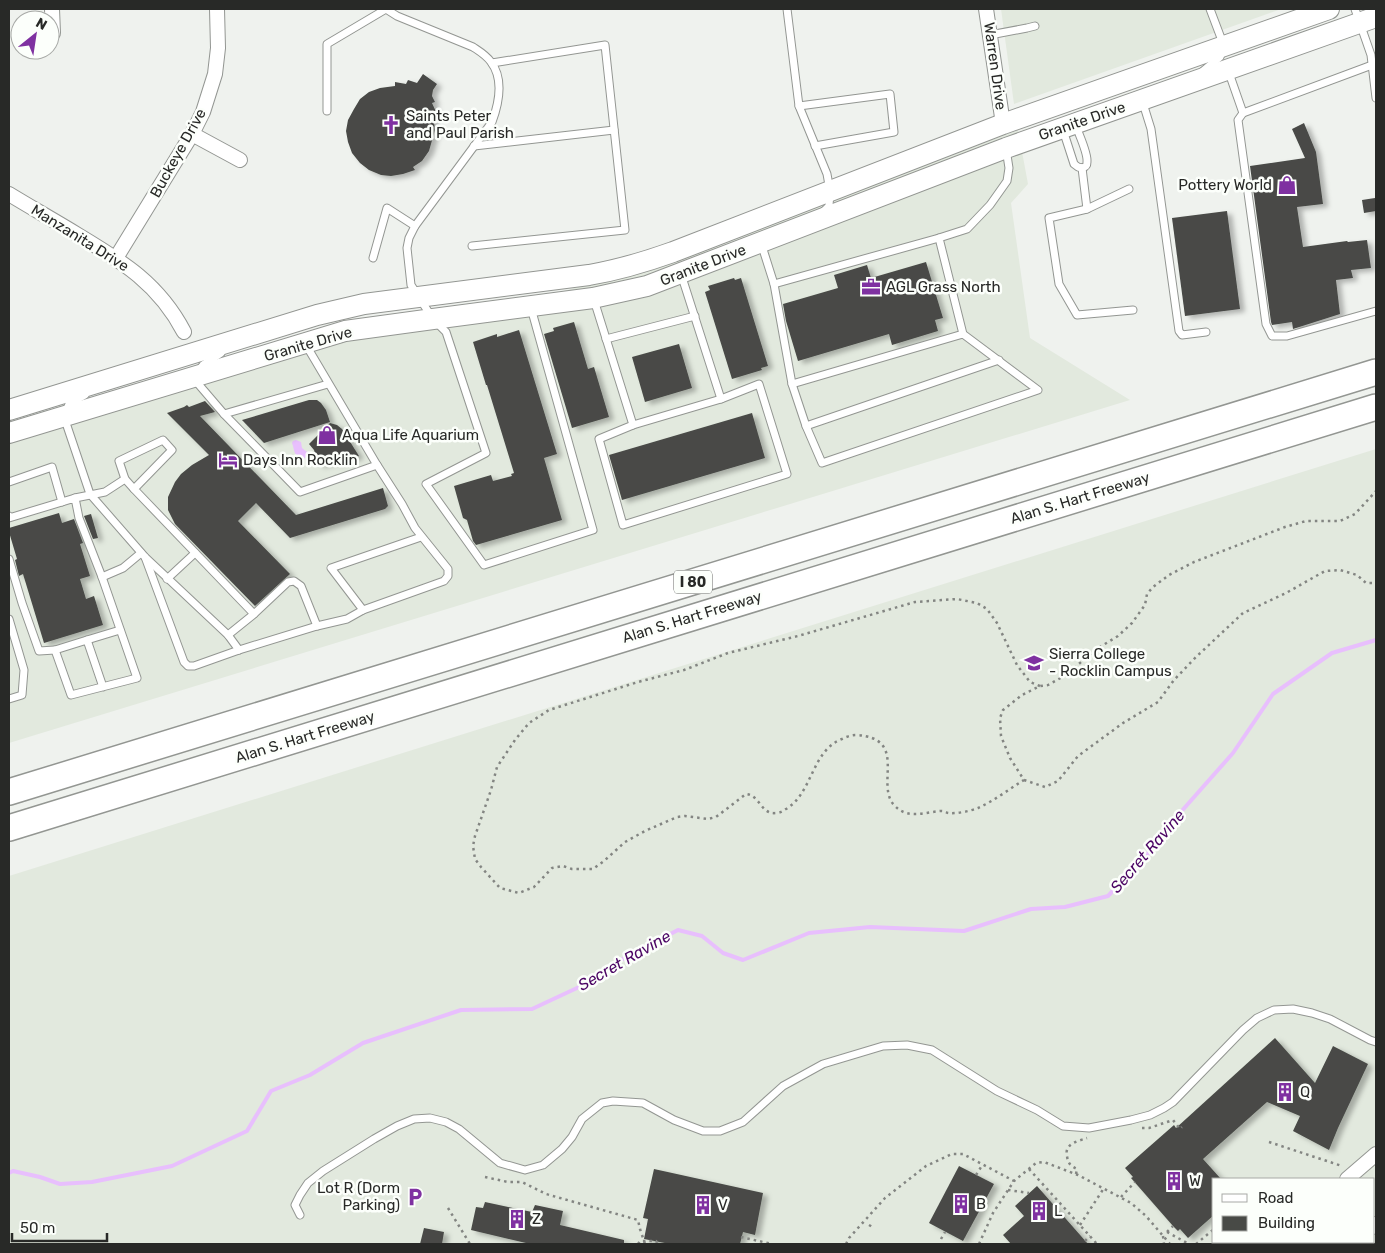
<svg xmlns="http://www.w3.org/2000/svg" width="1385" height="1253" font-family="Rubik,sans-serif">
	<style>
		.built { fill: #e2e9de; fill-rule: evenodd }
		.water { fill: #e8bffd }
		.lines { fill: none; stroke-linecap: round; stroke-linejoin: round }
		.stream { stroke: #e8bffd; stroke-width: 4 }
		.building { fill: #484a46; filter: url(#shadow) }
		.lane-casing { stroke: #939692; stroke-width: 9 }
		.street-casing { stroke: #939692; stroke-width: 16 }
		.secondary-casing { stroke: #939692; stroke-width: 22 }
		.highway-casing { stroke: #939692; stroke-width: 28 }
		.path { stroke: #838582; stroke-width: 2.5; stroke-dasharray: 2.5 4; stroke-linecap: butt }
		.lane { stroke: #fff; stroke-width: 7 }
		.street { stroke: #fff; stroke-width: 14 }
		.secondary { stroke: #fff; stroke-width: 20 }
		.highway { stroke: #fff; stroke-width: 25 }
		.labels { text-anchor: middle; stroke-width: 5; stroke-linejoin: round; paint-order: stroke }
		.shield { fill: #fcfffb; stroke: #686967; stroke-width: 1 }
		.shield-label { font-size: 14px; font-weight: bold; fill: #282927 }
		.street-label { font-size: 15px; fill: #282927; stroke: #fcfffb }
		.poi-label { font-size: 15px; fill: #282927; stroke: #fcfffb; text-anchor: start }
		.water-label { font-size: 16px; font-style: italic; fill: #4b0564; stroke: #fcfffb }
	</style>
	<defs>
		<filter id="shadow"><feDropShadow dx="5" dy="3" stdDeviation="2.5" flood-color="#0004"/></filter>
	</defs>
	<rect width="100%" height="100%" fill="#eff2ee"/>
	<g class="built">
		<path d="M 1001,9 L 1281,9 L 1014,104 Z"/>
		<path d="M 1018,130 L 1028,184 L 1011,203 L 1030,338 L 1130,400 L 9,743 L 9,437 L 340,323 L 556,293 L 657,266 Z"/>
		<path d="M 1376,449 L 1376,1244 L 9,1244 L 9,876 ZM 1214,1179 L 1374,1179 L 1374,1242 L 1214,1242 Z"/>
	</g>
	<path class="water" d="M 296,440 L 301,442 L 302,448 L 307,452 L 307,455 L 304,459 C 293,456 295,451 292,443 L 293,441 Z"/>
	<g class="lines">
		<path class="stream" d="M 9,1173 L 13,1171 L 40,1177 L 60,1184 L 92,1182 L 172,1166 L 247,1131 L 271,1091 L 310,1075 L 363,1043 L 461,1010 L 532,1009 L 592,981 L 621,960 L 678,930 L 702,936 L 723,953 L 743,960 L 809,933 L 870,927 L 964,931 L 1031,909 L 1065,907 L 1108,896 L 1146,856 L 1172,822 L 1233,753 L 1273,694 L 1332,653 L 1376,640"/>
	</g>
	<g class="building">
		<path d="M 423,74 L 437,84 L 433,90 L 432,96 L 435,102 L 432,103 L 437,114 L 433,115 L 435,130 L 429,151 L 422,161 L 413,167 L 415,170 L 403,174 L 391,176 L 381,175 L 369,170 L 360,163 L 352,153 L 348,142 L 346,131 L 348,120 L 354,109 L 360,99 L 369,92 L 380,88 L 395,86 L 395,82 L 406,84 L 408,80 L 417,83 Z"/>
		<path d="M 1304,123 L 1316,152 L 1323,204 L 1297,207 L 1303,247 L 1347,241 L 1348,242 L 1367,240 L 1371,268 L 1351,270 L 1353,278 L 1336,280 L 1340,314 L 1293,329 L 1292,322 L 1272,325 L 1271,322 L 1250,166 L 1305,158 L 1292,129 Z"/>
		<path d="M 1375,198 L 1376,211 L 1364,213 L 1362,200 Z"/>
		<path d="M 1227,211 L 1240,309 L 1185,316 L 1172,218 Z"/>
		<path d="M 926,262 L 943,318 L 935,320 L 938,331 L 892,345 L 889,334 L 798,361 L 786,321 L 783,304 L 838,288 L 834,275 L 867,265 L 871,278 Z"/>
		<path d="M 734,278 L 735,280 L 741,278 L 768,366 L 761,368 L 762,370 L 732,379 L 705,292 L 710,290 L 708,286 Z"/>
		<path d="M 574,322 L 588,369 L 594,367 L 609,417 L 572,428 L 544,334 L 554,331 L 553,328 Z"/>
		<path d="M 519,330 L 557,454 L 544,458 L 562,520 L 476,545 L 473,541 L 467,520 L 463,518 L 454,486 L 491,475 L 493,481 L 512,476 L 511,474 L 514,473 L 487,385 L 486,385 L 473,342 L 497,334 L 497,337 Z"/>
		<path d="M 679,344 L 692,388 L 645,402 L 632,357 Z"/>
		<path d="M 309,400 L 317,400 L 321,403 L 326,410 L 330,422 L 264,443 L 242,420 Z"/>
		<path d="M 205,401 L 215,412 L 200,416 L 296,515 L 383,488 L 388,506 L 385,509 L 290,538 L 256,503 L 238,521 L 290,574 L 255,606 L 175,524 L 168,510 L 168,497 L 175,482 L 181,474 L 192,465 L 209,455 L 167,413 L 184,407 L 187,405 L 189,407 Z"/>
		<path d="M 752,413 L 765,458 L 622,500 L 609,455 Z"/>
		<path d="M 330,423 L 337,425 L 342,429 L 359,456 L 336,463 L 334,461 L 319,465 L 314,450 L 309,444 Z"/>
		<path d="M 59,513 L 62,523 L 74,519 L 83,543 L 80,544 L 90,576 L 80,579 L 86,599 L 94,596 L 103,625 L 44,643 L 23,574 L 19,576 L 15,560 L 17,559 L 9,532 L 9,528 Z"/>
		<path d="M 91,514 L 98,538 L 93,539 L 84,516 Z"/>
		<path d="M 1275,1038 L 1315,1083 L 1333,1046 L 1368,1064 L 1338,1128 L 1329,1150 L 1293,1131 L 1300,1116 L 1267,1102 L 1203,1159 L 1221,1179 L 1214,1179 L 1214,1215 L 1188,1238 L 1180,1229 L 1178,1231 L 1173,1226 L 1131,1178 L 1133,1177 L 1125,1168 L 1174,1125 L 1176,1128 Z"/>
		<path d="M 959,1166 L 994,1184 L 963,1241 L 929,1223 Z"/>
		<path d="M 654,1169 L 763,1193 L 755,1235 L 743,1232 L 740,1244 L 670,1244 L 644,1239 L 648,1219 L 643,1218 Z"/>
		<path d="M 1037,1186 L 1088,1244 L 1011,1244 L 1003,1235 L 1024,1216 L 1015,1206 Z"/>
		<path d="M 485,1202 L 532,1212 L 535,1205 L 563,1211 L 560,1225 L 624,1240 L 624,1244 L 525,1244 L 526,1243 L 471,1230 L 476,1207 L 483,1208 Z"/>
		<path d="M 424,1228 L 444,1232 L 442,1244 L 420,1244 Z"/>
	</g>
	<g class="lines">
		<g class="lane-casing">
			<g id="lane">
				<path d="M 386,9 L 397,16 L 473,47 C 479,51 486,55 491,62 C 504,79 499,103 492,122 L 415,226 L 409,238 L 407,248 L 411,285 L 433,319 L 446,332 L 486,453 L 426,484 L 484,565 L 593,530 L 531,308"/>
				<path d="M 787,9 L 799,106 L 827,174 L 830,191 L 829,206 L 823,212"/>
				<path d="M 1355,9 L 1371,55 L 1376,98"/>
				<path d="M 990,35 L 1027,28 L 1035,26"/>
				<path d="M 1372,65 L 1243,113 L 1238,120 L 1266,324 L 1272,336 L 1287,336 L 1376,311"/>
				<path d="M 1228,70 L 1243,113"/>
				<path d="M 1203,71 L 1220,57 L 1224,46 L 1210,9"/>
				<path d="M 1142,100 L 1151,129 L 1179,331 L 1182,335 L 1206,332"/>
				<path d="M 799,106 L 890,94 L 894,132 L 815,146"/>
				<path d="M 327,111 L 327,44 L 386,9"/>
				<path d="M 1076,126 C 1079,135 1088,153 1087,162 C 1087,167 1085,167 1082,168"/>
				<path d="M 1063,130 L 1074,164 L 1078,167 L 1082,168"/>
				<path d="M 474,146 L 614,130"/>
				<path d="M 1082,168 L 1087,209 L 1049,218 L 1059,284 L 1077,315 L 1133,310"/>
				<path d="M 1087,209 L 1129,189"/>
				<path d="M 761,243 L 774,284 L 792,384"/>
				<path d="M 472,246 L 625,230 L 605,45 L 492,63"/>
				<path d="M 373,258 L 387,208 L 415,226"/>
				<path d="M 774,284 L 939,238"/>
				<path d="M 594,300 L 633,425 L 599,439 L 623,525 L 787,474 L 759,384 L 721,399 L 681,274"/>
				<path d="M 963,334 L 792,384 L 806,426 L 822,463 L 1038,390 L 963,334 L 939,238 L 967,229 L 990,205 L 1007,181 L 1009,168 L 1006,149"/>
				<path d="M 606,339 L 695,316"/>
				<path d="M 200,369 L 203,365 L 221,353"/>
				<path d="M 194,379 L 224,414 L 328,384"/>
				<path d="M 85,395 L 69,404 L 64,417 L 90,494 L 145,557 L 228,635 L 239,650"/>
				<path d="M 224,414 L 300,492 L 377,465"/>
				<path d="M 633,425 L 721,399"/>
				<path d="M 806,426 L 999,360"/>
				<path d="M 125,479 L 119,461 L 163,440 L 172,450 L 134,489 L 254,614 L 228,635"/>
				<path d="M 9,482 L 52,467 L 62,502"/>
				<path d="M 75,498 L 105,492 L 125,479 L 134,489"/>
				<path d="M 9,516 L 9,518 L 75,498 L 79,518 L 102,577 L 137,678 L 71,695 L 55,650 L 87,640 L 103,687"/>
				<path d="M 145,557 L 184,662 L 188,666 L 194,666 L 239,650 L 317,626 L 347,619 L 363,610 L 444,581 L 448,576 L 448,569 L 415,528 L 402,504 L 377,465 L 306,345"/>
				<path d="M 9,559 L 22,603 L 39,651 L 55,650"/>
				<path d="M 102,577 L 123,568 L 141,553"/>
				<path d="M 167,579 L 195,553"/>
				<path d="M 363,610 L 331,568 L 421,537"/>
				<path d="M 254,614 L 288,582 L 294,581 L 301,586 L 317,626"/>
				<path d="M 9,619 L 24,670 L 22,695 L 9,699"/>
				<path d="M 87,640 L 120,630"/>
				<path d="M 300,1215 L 295,1205 L 300,1195 L 308,1183 L 323,1171 L 374,1139 L 397,1126 L 414,1119 L 430,1118 L 446,1122 L 459,1129 L 500,1163 L 525,1170 L 543,1165 L 562,1149 L 572,1137 L 582,1119 L 602,1103 L 613,1101 L 643,1103 L 674,1120 L 703,1131 L 720,1131 L 743,1122 L 783,1086 L 823,1064 L 883,1046 L 907,1045 L 932,1050 L 997,1091 L 1037,1110 L 1063,1126 L 1089,1128 L 1131,1120 L 1150,1115 L 1164,1108 L 1173,1102 L 1243,1030 L 1257,1018 L 1274,1010 L 1293,1009 L 1312,1013 L 1330,1019 L 1370,1040 L 1376,1042"/>
			</g>
		</g>
		<g class="street-casing">
			<g id="street">
				<path d="M 52,9 L 53,33"/>
				<path d="M 986,9 L 1003,124"/>
				<path d="M 192,134 L 240,160"/>
				<path d="M 9,194 C 32,208 55,221 78,235 C 123,262 159,284 184,332"/>
				<path d="M 116,258 L 192,134 L 203,112 L 215,74 L 218,48 L 217,9"/>
				<path d="M 1347,1179 L 1376,1154"/>
				<path d="M 1374,1224 L 1376,1227"/>
			</g>
		</g>
		<g class="secondary-casing">
			<g id="secondary">
				<path d="M 9,410 L 317,315 L 364,304 L 589,275 C 618,270 645,262 673,252 L 1003,124 L 1329,9"/>
				<path d="M 9,433 L 345,331 L 433,319 L 593,298 L 647,286 L 1006,148 L 1376,17"/>
			</g>
		</g>
		<g class="highway-casing">
			<g id="highway">
				<path d="M 9,792 L 1376,372"/>
				<path d="M 9,828 L 1376,407"/>
			</g>
		</g>
		<g class="path">
			<path d="M 1040,686 L 1030,682 L 1017,665 L 997,623 L 987,609 L 977,603 L 957,599 L 915,602 L 798,636 L 728,653 L 684,670 L 638,682 L 549,710 L 529,723 L 515,740 L 497,767 L 491,790 L 475,836 L 473,846 L 475,859 L 481,867 L 500,888 L 519,893 L 534,887 L 552,868 L 563,866 L 572,869 L 593,869 L 604,861 L 625,842 L 645,831 L 677,817 L 685,816 L 708,819 L 716,817 L 746,794 C 760,795 761,815 776,813 C 780,813 783,811 786,809 C 813,793 811,751 842,739 C 846,737 851,735 856,735 C 909,738 875,784 894,805 C 907,820 925,812 941,811 C 944,811 946,812 948,813 C 957,814 970,811 978,808 C 994,801 1009,789 1024,780 L 1010,758 L 1001,736 L 1000,718 L 1003,710 L 1022,695 L 1040,686 L 1048,685 L 1066,675 L 1095,650 L 1118,636 L 1132,623 L 1145,605 L 1147,594 L 1153,587 L 1169,575 L 1194,562 L 1285,527 L 1306,521 L 1340,521 L 1355,514 L 1376,491"/>
			<path d="M 1024,780 L 1045,787 L 1058,781 L 1078,756 L 1123,723 L 1158,702 L 1174,680 L 1196,657 L 1243,613 L 1286,593 L 1325,571 L 1340,570 L 1357,575 L 1366,583 L 1376,583"/>
			<path d="M 1142,1128 L 1149,1128 L 1173,1120 L 1180,1129 L 1182,1127"/>
			<path d="M 1269,1142 L 1342,1166"/>
			<path d="M 1029,1169 L 1097,1244"/>
			<path d="M 1076,1174 L 1077,1169 C 1071,1166 1068,1164 1067,1156 C 1064,1144 1078,1141 1087,1138"/>
			<path d="M 976,1175 L 983,1164"/>
			<path d="M 485,1177 L 508,1182 L 522,1182 L 546,1194 L 638,1220 L 640,1229 L 645,1244"/>
			<path d="M 1008,1190 L 1029,1193"/>
			<path d="M 1121,1197 L 1135,1182"/>
			<path d="M 448,1208 L 470,1244 L 472,1244"/>
			<path d="M 869,1225 L 874,1228"/>
			<path d="M 1080,1225 L 1104,1188"/>
			<path d="M 1167,1232 L 1189,1244"/>
			<path d="M 1167,1232 L 1173,1226"/>
			<path d="M 1163,1236 L 1164,1244"/>
			<path d="M 741,1237 L 772,1244"/>
			<path d="M 941,1239 L 945,1232"/>
			<path d="M 1085,1241 L 1090,1236"/>
			<path d="M 638,1244 L 640,1241 L 656,1241 L 658,1244"/>
			<path d="M 846,1244 L 849,1238 L 885,1198 L 926,1166 L 952,1154 L 963,1154 L 1014,1181"/>
			<path d="M 979,1244 L 993,1213 L 1014,1181 L 1036,1163 L 1044,1162 L 1078,1175 L 1131,1203 L 1146,1216 L 1170,1244"/>
			<path d="M 1196,1244 L 1214,1229"/>
			<path d="M 1241,1244 L 1242,1242"/>
			<path d="M 1374,1244 L 1376,1244"/>
		</g>
		<use href="#lane" class="lane"/>
		<use href="#street" class="street"/>
		<use href="#secondary" class="secondary"/>
		<use href="#highway" class="highway"/>
	</g>
	<defs>
		<g id="church-bare" transform="scale(1.5)"><path d="M-1.2-6h2.4v3.5h3.3v2.4h-3.3V6h-2.4V-.1h-3.3v-2.4h3.3Z" fill="#7f31a1" stroke="#fcfffb" stroke-width="2.5" paint-order="stroke"/></g>
		<g id="shop-bare" transform="scale(1.5)"><path d="M-5-2.5h2.3a2.7 3.5 0 0 1 5.4 0H5L5.5 6h-11ZM-1.5-2.5h3a1.5 2.3 0 0 0-3 0Z" fill="#7f31a1" stroke="#fcfffb" stroke-width="2.5" paint-order="stroke"/></g>
		<g id="office-bare" transform="scale(1.5)"><path d="M-6-3h4V-5.5h4V-3h4V5H-6ZM-1-4.5V-3h2v-1.5ZM-6 0V1H6V0Z" fill="#7f31a1" stroke="#fcfffb" stroke-width="2.5" paint-order="stroke"/></g>
		<g id="hotel-bare" transform="scale(1.5)"><path d="M-6-4.5h1.5V1H6V5H4.5V3h-9V5H-6ZM-4 0a1.8 1.8 0 1 1 3.6 0ZM.5 0V-2.5h3Q6-2.5 6 0Z" fill="#7f31a1" stroke="#fcfffb" stroke-width="2.5" paint-order="stroke"/></g>
		<g id="university-bare" transform="scale(1.5)"><path d="M0-5L7-2L0 1L-7-2ZM-4 1L0 2.5L4 1V4Q0 6-4 4Z" fill="#7f31a1" stroke="#fcfffb" stroke-width="2.5" paint-order="stroke"/></g>
		<g id="building-bare" transform="scale(1.5)"><path d="M-4-6H4V6H1V3H-1V6H-4ZM-2.5-4.3h1.7v1.8h-1.7ZM.8-4.3h1.7v1.8H.8ZM-2.5-1h1.7V.8h-1.7ZM.8-1h1.7V.8H.8Z" fill="#7f31a1" stroke="#fcfffb" stroke-width="2.5" paint-order="stroke"/></g>
		<g id="parking-bare" transform="scale(1.5)"><path d="M-3.5-5.5H1a3.5 3.5 0 0 1 0 7H-1V5.5H-3.5ZM-1-3.4V-.6H.8a1.4 1.4 0 0 0 0-2.8Z" fill="#7f31a1" stroke="#fcfffb" stroke-width="2.5" paint-order="stroke"/></g>
	</defs>
	<g fill-rule="evenodd">
		<use href="#church-bare" x="391" y="125"/>
		<use href="#shop-bare" x="1287" y="185"/>
		<use href="#office-bare" x="871" y="287"/>
		<use href="#shop-bare" x="327" y="435"/>
		<use href="#hotel-bare" x="228" y="460"/>
		<use href="#university-bare" x="1034" y="663"/>
		<use href="#building-bare" x="1285" y="1092"/>
		<use href="#building-bare" x="1174" y="1181"/>
		<use href="#parking-bare" x="415" y="1197"/>
		<use href="#building-bare" x="961" y="1204"/>
		<use href="#building-bare" x="703" y="1205"/>
		<use href="#building-bare" x="1039" y="1211"/>
		<use href="#building-bare" x="517" y="1219"/>
	</g>
	<g class="labels">
		<rect class="shield" x="674" y="570.5" width="38" height="23" rx="4"/>
		<g class="shield-label">
			<text x="693" y="587">I 80</text>
		</g>
		<g class="street-label">
			<text transform="translate(995 66) rotate(82)" y="5">Warren Drive</text>
			<text transform="translate(1082 121) rotate(-19)" y="5">Granite Drive</text>
			<text transform="translate(178 153) rotate(-61)" y="5">Buckeye Drive</text>
			<text transform="translate(80 238) rotate(32)" y="5">Manzanita Drive</text>
			<text transform="translate(703 265) rotate(-21)" y="5">Granite Drive</text>
			<text transform="translate(308 344) rotate(-16)" y="5">Granite Drive</text>
			<text transform="translate(1080 498) rotate(-17)" y="5">Alan S. Hart Freeway</text>
			<text transform="translate(692 617) rotate(-17)" y="5">Alan S. Hart Freeway</text>
			<text transform="translate(305 737) rotate(-17)" y="5">Alan S. Hart Freeway</text>
		</g>
		<g class="poi-label">
			<text x="406" y="121">Saints Peter<tspan x="406" dy="17">and Paul Parish</tspan></text>
			<text x="1272" y="190" text-anchor="end">Pottery World</text>
			<text x="886" y="292">AGL Grass North</text>
			<text x="342" y="440">Aqua Life Aquarium</text>
			<text x="243" y="465">Days Inn Rocklin</text>
			<text x="1049" y="659">Sierra College<tspan x="1049" dy="17">- Rocklin Campus</tspan></text>
			<text x="1300" y="1097">Q</text>
			<text x="1189" y="1186">W</text>
			<text x="400" y="1193" text-anchor="end">Lot R (Dorm<tspan x="400" dy="17">Parking)</tspan></text>
			<text x="976" y="1209">B</text>
			<text x="718" y="1210">V</text>
			<text x="1054" y="1216">L</text>
			<text x="532" y="1224">Z</text>
		</g>
		<g class="water-label">
			<text transform="translate(1147 851) rotate(-49)" y="6">Secret Ravine</text>
			<text transform="translate(624 960) rotate(-30)" y="6">Secret Ravine</text>
		</g>
	</g>
	<rect width="1385" height="1253" fill="none" stroke="#282927" stroke-width="20"/>
	<rect x="1212" y="1178" width="162" height="65" fill="#fcfffb" stroke="#a7a9a6"/>
	<rect x="1222" y="1194" width="25" height="8" fill="#ffffff" stroke="#a7a9a6"/>
	<text x="1258" y="1203" font-size="15" fill="#282927">Road</text>
	<rect x="1222" y="1216" width="25" height="15" fill="#484a46" stroke="#a7a9a6"/>
	<text x="1258" y="1228" font-size="15" fill="#282927">Building</text>
	<g transform="translate(35 35) rotate(30)"><circle r="24" fill="#fcfffb" stroke="#a7a9a6"/>
	<path d="M0-4L9 19L0 12L-9 19Z" fill="#7f31a1"/>
	<text y="-8" font-size="14" font-weight="bold" text-anchor="middle" fill="#282927">N</text>
	</g>
	<path d="M12 1233v8h95v-8" fill="none" stroke="#282927" stroke-width="2.5"/>
	<text x="20" y="1233" font-size="15" fill="#282927" stroke="#fcfffb" stroke-width="4" paint-order="stroke">50 m</text>
</svg>
